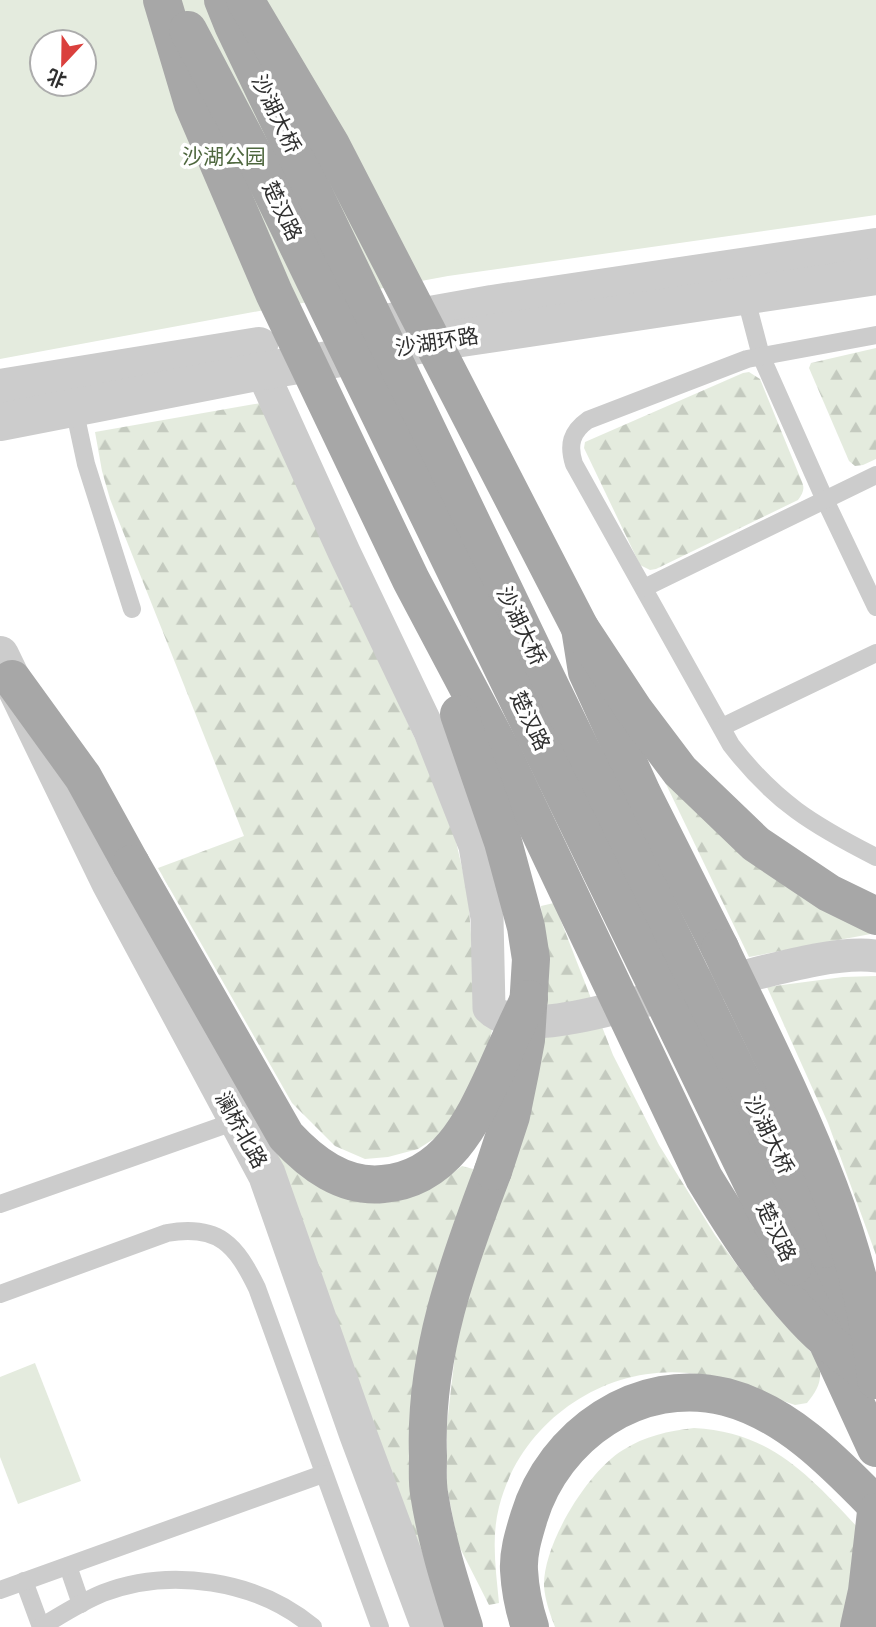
<svg xmlns="http://www.w3.org/2000/svg" width="876" height="1627" font-family="Jost,'Noto Sans SC',sans-serif">
	<style>
		.green { fill: #e4ebde; fill-rule: evenodd }
		.forest { fill: url(#forest-firs) }
		.lines { fill: none; stroke-linecap: round; stroke-linejoin: round }
		.service { stroke: #ccc; stroke-width: 18 }
		.minor { stroke: #ccc; stroke-width: 33 }
		.tertiary { stroke: #ccc; stroke-width: 38 }
		.primary { stroke: #a7a7a7; stroke-width: 38 }
		.primary-bridge { stroke: #a7a7a7; stroke-width: 38 }
		.labels { text-anchor: middle; stroke-width: 7; stroke-linejoin: round; paint-order: stroke }
		.street-label { font-size: 21px; fill: #2f2f2f; stroke: #fff }
		.park-label { font-size: 21px; fill: #4f683f; stroke: #fff }
	</style>
	<defs>
		<pattern id="forest-firs" width="22" height="20" patternUnits="userSpaceOnUse" patternTransform="scale(1.75)"><rect width="22" height="20" fill="#e4ebde"/><path d="M5 1l3.5 6h-7zM16 11l3.5 6h-7z" fill="#c4cabf"/></pattern>
	</defs>
	<rect width="100%" height="100%" fill="#fff"/>
	<g class="green">
		<path d="M 0,0 L 876,0 L 876,215 L 448,276 L 0,359 ZM 42,42 L 84,42 L 84,84 L 42,84 Z"/>
		<path d="M 35,1363 L 81,1481 L 18,1504 L 0,1457 L 0,1377 Z"/>
	</g>
	<g class="forest">
		<path d="M 876,348 L 876,459 L 863,465 L 855,466 L 849,461 L 809,368 L 811,363 Z"/>
		<path d="M 749,372 L 760,379 L 802,482 C 805,489 803,493 798,500 L 656,569 L 650,570 L 640,565 L 584,448 L 585,442 L 743,373 Z"/>
		<path d="M 261,403 L 450,815 L 468,894 L 476,1004 L 492,1031 L 475,1087 L 443,1133 L 418,1149 L 388,1157 L 365,1159 L 335,1146 L 292,1103 L 158,868 L 244,836 L 110,499 L 102,471 L 95,432 Z"/>
		<path d="M 665,782 L 876,933 L 749,957 Z"/>
		<path d="M 554,903 L 613,1055 L 659,1145 L 715,1235 L 751,1284 L 817,1359 C 824,1377 819,1389 807,1403 L 795,1405 C 760,1394 725,1377 688,1373 C 602,1365 520,1423 499,1507 C 491,1538 496,1571 499,1603 L 489,1605 L 458,1544 L 447,1487 L 447,1424 L 456,1346 L 545,952 L 541,906 Z"/>
		<path d="M 876,976 L 876,1255 L 828,1123 L 767,987 L 843,977 Z"/>
		<path d="M 263,1129 L 296,1168 L 438,1184 L 462,1166 L 473,1169 L 422,1554 Z"/>
		<path d="M 694,1428 C 773,1432 811,1478 862,1532 L 844,1627 L 555,1627 C 550,1614 545,1600 544,1586 C 543,1544 588,1471 623,1450 C 645,1436 668,1431 694,1428 Z"/>
	</g>
	<g class="lines">
		<g class="service">
			<path d="M 745,295 L 761,356 L 825,500 L 876,607"/>
			<path d="M 876,335 L 747,359 L 588,420 C 571,432 568,445 574,464 L 731,745 C 775,802 813,825 876,857"/>
			<path d="M 74,408 L 86,464 L 132,609"/>
			<path d="M 644,588 L 876,475"/>
			<path d="M 722,727 L 876,653"/>
			<path d="M 0,1204 L 236,1121"/>
			<path d="M 0,1294 L 167,1233 C 219,1224 236,1245 257,1288 L 380,1627"/>
			<path d="M 68,1566 L 81,1604"/>
			<path d="M 24,1581 L 41,1627"/>
			<path d="M 0,1590 L 323,1474"/>
			<path d="M 41,1627 C 61,1615 81,1602 103,1593 C 170,1567 257,1580 313,1627"/>
		</g>
		<g class="minor">
			<path d="M 262,371 L 344,552 L 430,732 L 475,846 L 487,918 L 489,1008 C 519,1039 609,1009 648,1000"/>
			<path d="M 710,985 C 756,975 831,950 876,956"/>
		</g>
		<g class="tertiary">
			<path d="M 346,330 L 492,304 L 876,247"/>
			<path d="M 0,388 L 259,346"/>
			<path d="M 0,422 L 262,371 L 461,338 L 876,276"/>
			<path d="M 0,655 L 110,882 L 267,1175 L 358,1434 L 430,1627"/>
		</g>
		<g class="primary">
			<path d="M 580,628 L 587,672 L 642,793 L 720,948"/>
			<path d="M 12,679 L 83,777 L 131,864"/>
			<path d="M 824,1249 L 860,1325"/>
			<path d="M 793,1267 L 876,1448"/>
			<path d="M 464,1627 C 450,1583 436,1539 429,1493 C 427,1481 428,1468 428,1456 C 424,1356 458,1263 493,1171"/>
			<path d="M 530,1627 C 524,1609 520,1589 519,1570 C 518,1552 524,1534 529,1517 C 554,1435 639,1375 726,1397 C 787,1413 834,1462 876,1505"/>
			<path d="M 859,1627 L 867,1591 L 876,1512"/>
		</g>
		<g class="primary-bridge">
			<path d="M 162,0 L 193,104 L 274,293 L 411,580 L 500,748 L 704,1178 C 734,1227 764,1275 803,1317 C 825,1341 851,1361 876,1380"/>
			<path d="M 223,0 L 233,25 L 537,659 L 824,1249"/>
			<path d="M 245,0 L 331,145 L 580,628 L 634,710 L 680,771 L 756,844 L 829,893 L 876,916"/>
			<path d="M 188,30 L 255,157 L 793,1267"/>
			<path d="M 459,714 L 503,842 L 526,927 L 531,959 L 526,1040 L 520,1072 L 511,1116 L 493,1171"/>
			<path d="M 131,864 L 286,1136 C 311,1163 343,1188 383,1184 C 445,1179 472,1123 495,1073 C 506,1048 517,1024 529,999"/>
			<path d="M 720,948 C 785,1086 862,1225 876,1380"/>
		</g>
	</g>
	<g class="labels">
		<g class="street-label">
			<text transform="translate(276 114) rotate(64)" y="7">沙湖大桥</text>
			<text transform="translate(282 211) rotate(64)" y="7">楚汉路</text>
			<text transform="translate(437 342) rotate(-9)" y="7">沙湖环路</text>
			<text transform="translate(521 626) rotate(64)" y="7">沙湖大桥</text>
			<text transform="translate(530 721) rotate(64)" y="7">楚汉路</text>
			<text transform="translate(241 1130) rotate(61)" y="7">澜桥北路</text>
			<text transform="translate(769 1135) rotate(64)" y="7">沙湖大桥</text>
			<text transform="translate(776 1232) rotate(64)" y="7">楚汉路</text>
		</g>
		<g class="park-label">
			<text x="224" y="164">沙湖公园</text>
		</g>
	</g>
	<g transform="translate(63 63) rotate(202)"><circle r="33" fill="#ffffff" stroke="#acacac" stroke-width="2"/>
	<path d="M0-5L12 26L0 18L-12 26Z" fill="#da403d"/>
	<text y="-10" font-size="19" font-weight="bold" text-anchor="middle" fill="#2f2f2f">北</text>
	</g>
</svg>
